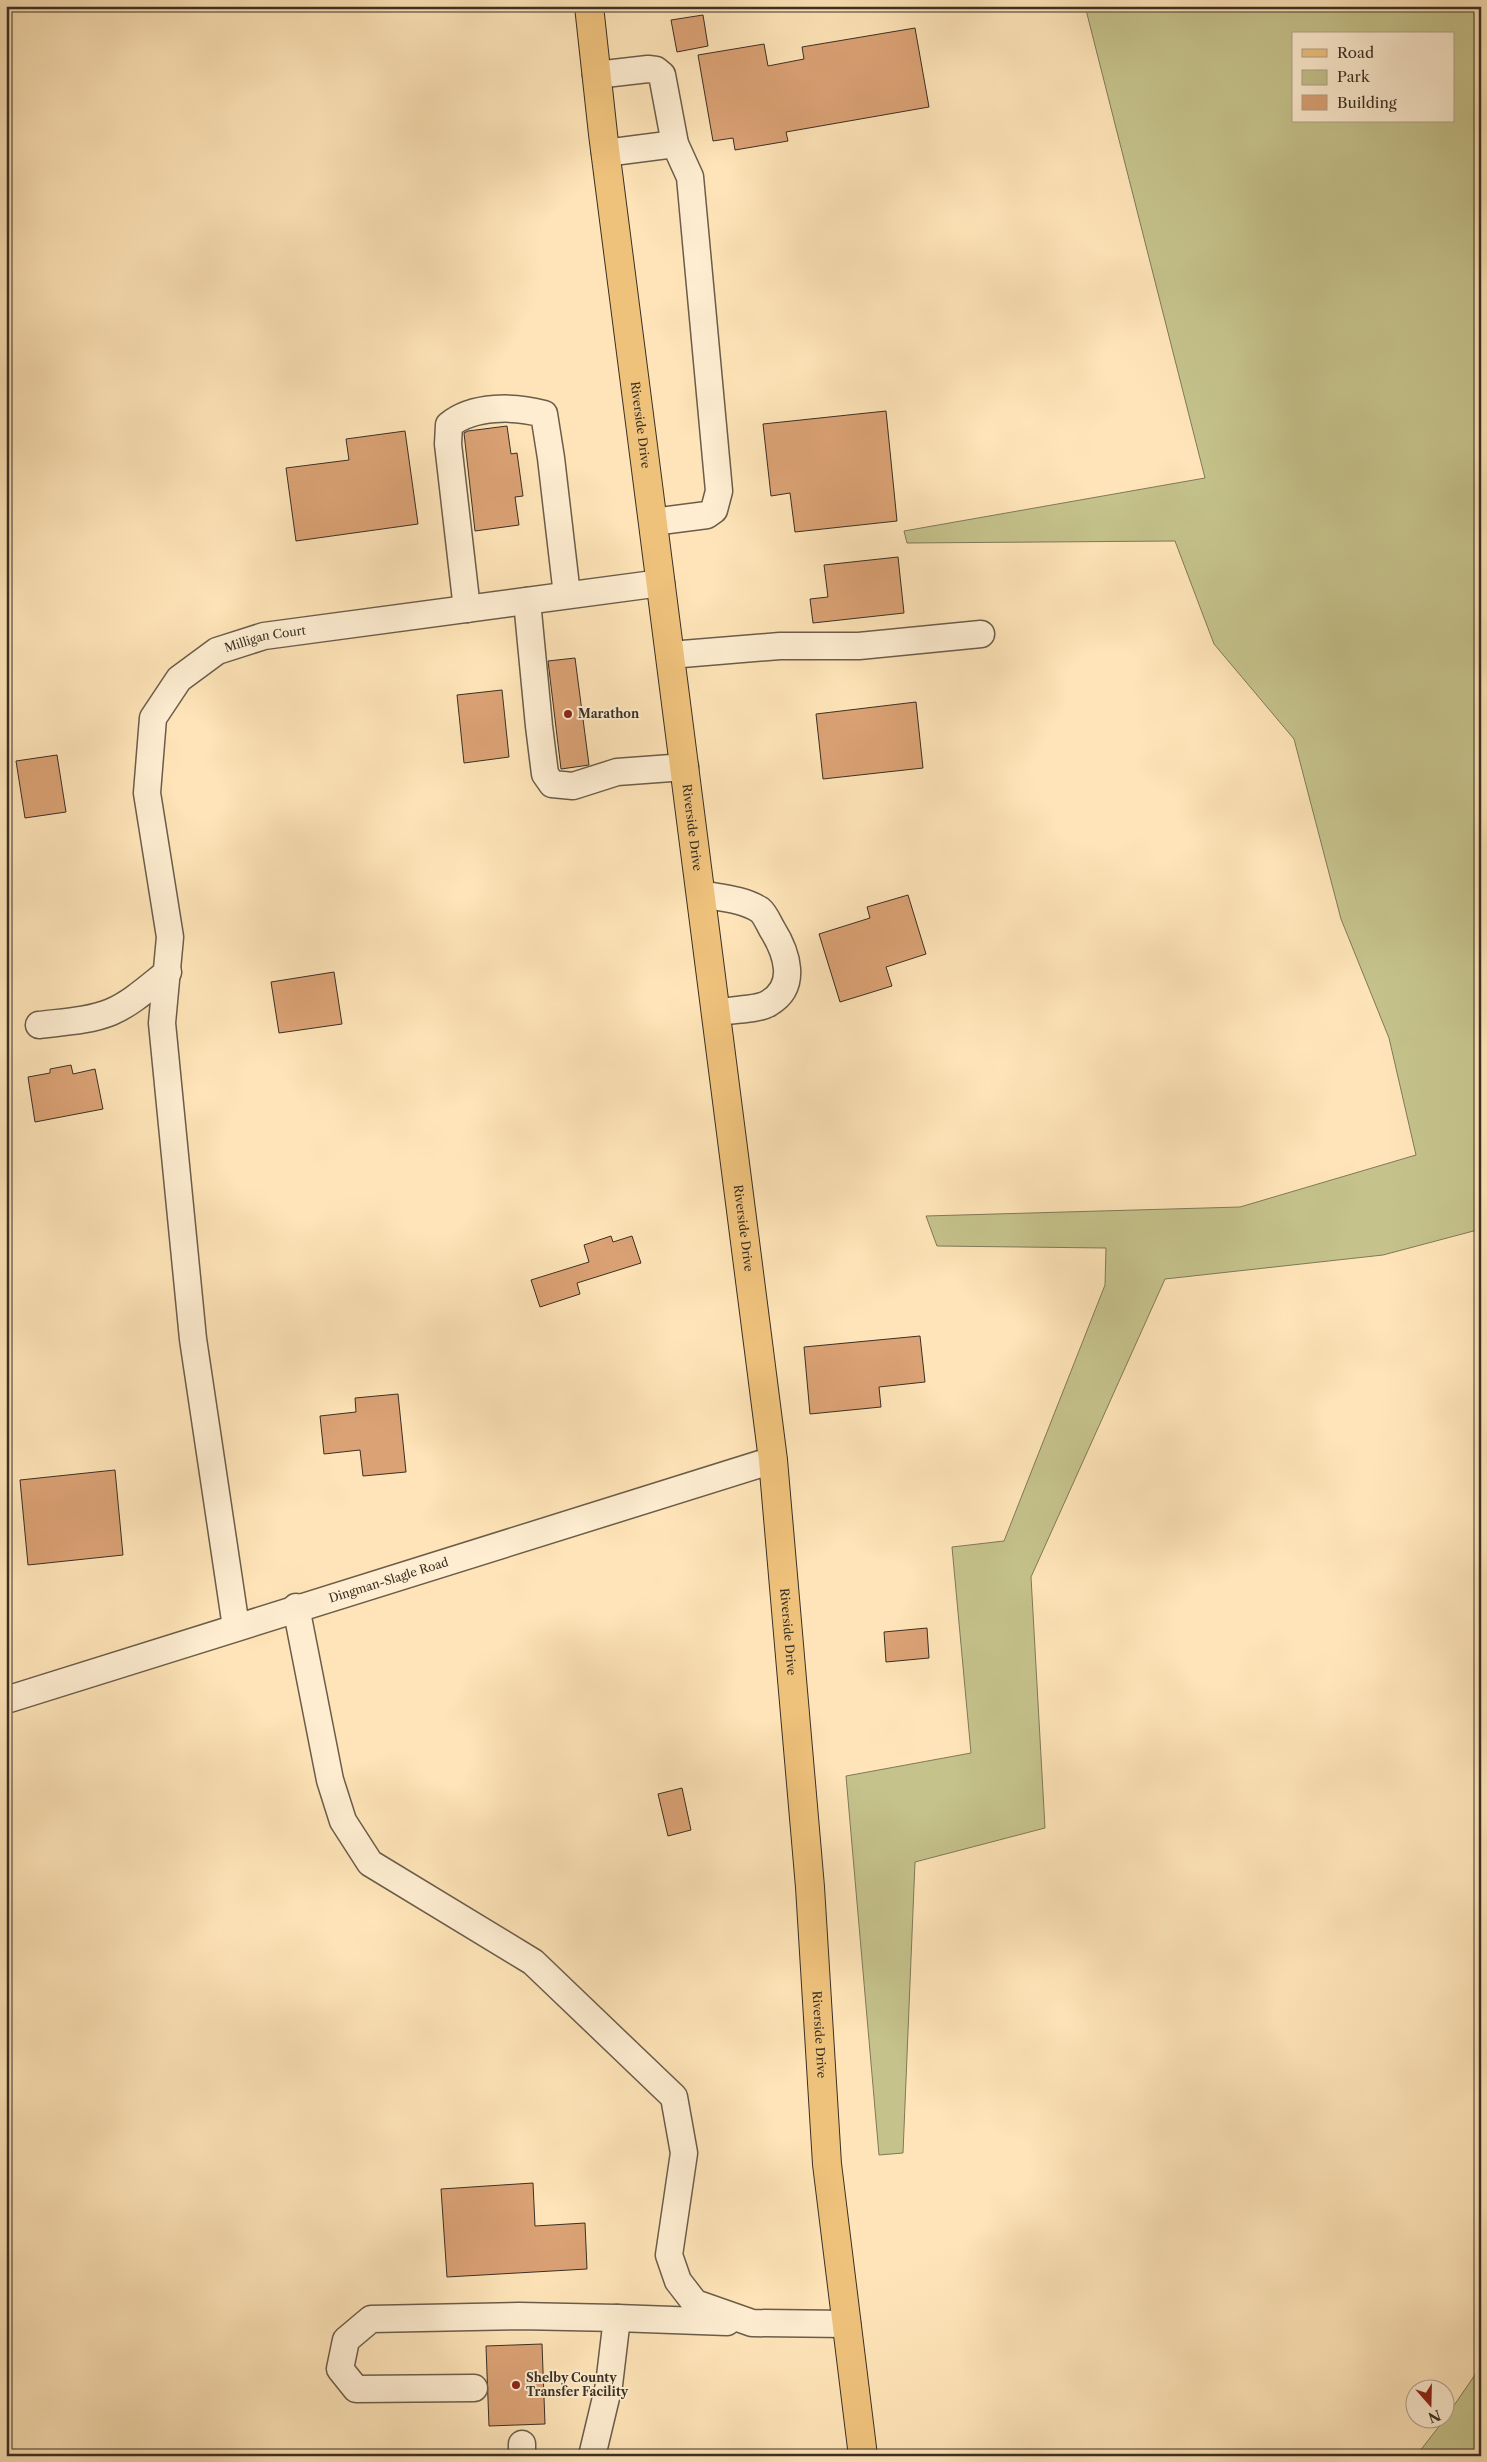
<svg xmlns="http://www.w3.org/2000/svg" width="1487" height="2462" font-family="'Libre Caslon Text',serif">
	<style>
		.green { fill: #c5c28b; stroke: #807958; fill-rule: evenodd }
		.building { fill: #dba275; stroke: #3a3024 }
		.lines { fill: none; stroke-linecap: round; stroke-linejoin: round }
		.minor-casing { stroke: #6b5d49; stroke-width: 29 }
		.major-casing { stroke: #3a3024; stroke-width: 30 }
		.minor { stroke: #feedd1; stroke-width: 26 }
		.major { stroke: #efc27c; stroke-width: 28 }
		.poi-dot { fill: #8f2418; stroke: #feedd1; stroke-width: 2 }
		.labels { text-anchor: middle; stroke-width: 4; stroke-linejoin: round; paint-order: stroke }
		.street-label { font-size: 12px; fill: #3a3024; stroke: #feedd1 }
		.poi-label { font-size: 12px; font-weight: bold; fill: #3a3024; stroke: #feedd1; text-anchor: start }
	</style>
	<rect width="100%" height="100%" fill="#fee4b8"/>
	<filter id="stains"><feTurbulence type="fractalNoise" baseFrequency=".004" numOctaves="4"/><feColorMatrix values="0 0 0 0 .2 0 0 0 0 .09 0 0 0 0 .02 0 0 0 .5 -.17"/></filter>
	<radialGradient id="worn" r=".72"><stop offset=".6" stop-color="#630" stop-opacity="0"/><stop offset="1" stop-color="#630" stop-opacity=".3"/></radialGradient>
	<g class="green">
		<path d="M 1085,6 L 1481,6 L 1481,1229 L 1383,1255 L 1165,1279 L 1031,1577 L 1045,1828 L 915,1862 L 903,2153 L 879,2155 L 846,1776 L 971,1753 L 952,1547 L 1004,1541 L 1105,1285 L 1106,1248 L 937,1246 L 926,1216 L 1240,1207 L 1416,1155 L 1389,1038 L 1341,919 L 1294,739 L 1214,644 L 1175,541 L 907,543 L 904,531 L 1205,478 ZM 1293,34 L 1453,34 L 1453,121 L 1293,121 Z"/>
		<path d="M 1481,2366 L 1481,2456 L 1416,2456 L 1444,2420 Z"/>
	</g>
	<g class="building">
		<path d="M 703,15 L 708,46 L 677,52 L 671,20 Z"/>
		<path d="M 915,28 L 929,107 L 786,132 L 788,141 L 735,150 L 733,138 L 713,141 L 698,55 L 764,44 L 768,66 L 804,59 L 802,47 Z"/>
		<path d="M 886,411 L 897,521 L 795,532 L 790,493 L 771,496 L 763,424 Z"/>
		<path d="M 507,426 L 511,454 L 517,453 L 523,496 L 515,497 L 519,525 L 475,531 L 464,433 L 468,431 Z"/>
		<path d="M 405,431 L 418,524 L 296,541 L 286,468 L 349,460 L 346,439 Z"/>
		<path d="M 898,557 L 904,613 L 813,623 L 810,599 L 828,597 L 824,565 Z"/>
		<path d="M 575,658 L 589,765 L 561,769 L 548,661 Z"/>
		<path d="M 502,690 L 509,757 L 464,763 L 457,695 Z"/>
		<path d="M 916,702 L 923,768 L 823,779 L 816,714 Z"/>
		<path d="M 57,755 L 66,812 L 25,818 L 16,761 Z"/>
		<path d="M 908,895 L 926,954 L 886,967 L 892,986 L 840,1002 L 819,934 L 870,918 L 867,907 Z"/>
		<path d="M 334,972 L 342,1024 L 279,1033 L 271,982 Z"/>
		<path d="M 71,1065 L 73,1074 L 95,1069 L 103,1109 L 35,1122 L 28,1077 L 50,1073 L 50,1069 Z"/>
		<path d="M 611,1236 L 613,1242 L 632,1236 L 641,1263 L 577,1283 L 580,1294 L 540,1307 L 531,1280 L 589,1262 L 584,1245 Z"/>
		<path d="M 920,1336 L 925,1382 L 879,1387 L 881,1407 L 810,1414 L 804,1347 Z"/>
		<path d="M 398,1394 L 406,1472 L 363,1476 L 360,1450 L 324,1454 L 320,1416 L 356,1412 L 355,1398 Z"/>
		<path d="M 115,1470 L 123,1555 L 28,1565 L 20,1480 Z"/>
		<path d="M 927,1628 L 929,1658 L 886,1662 L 884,1632 Z"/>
		<path d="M 682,1788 L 691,1830 L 668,1836 L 658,1794 Z"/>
		<path d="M 533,2183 L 535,2226 L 585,2223 L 587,2269 L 447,2277 L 441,2189 Z"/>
		<path d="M 542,2344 L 545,2424 L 489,2426 L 486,2346 Z"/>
	</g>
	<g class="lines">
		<g class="minor-casing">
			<g id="minor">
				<path d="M 596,75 L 648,69 L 656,70 L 662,75 L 675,144 L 690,177 L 719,491 L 714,510 L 707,515 L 653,522"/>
				<path d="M 605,153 L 675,144"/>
				<path d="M 527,601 L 539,726 L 545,774 L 552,784 L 573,786 L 617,772 L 685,767"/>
				<path d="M 467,609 L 448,444 L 449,425 C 473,405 515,406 544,414 L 551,458 L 567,595"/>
				<path d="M 670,655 L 780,646 L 859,646 L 981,634"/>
				<path d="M 701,894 C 721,898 743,899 760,910 C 765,914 769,924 772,929 C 787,953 798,986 769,1003 C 759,1010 730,1010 717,1012"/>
				<path d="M 39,1025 C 63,1022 89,1021 111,1012 C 132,1003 150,986 168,972"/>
				<path d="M 296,1607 L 330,1780 L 343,1821 L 370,1863 L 533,1962 L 674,2097 L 684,2153 L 669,2255 L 678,2281 L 695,2303 L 752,2323 L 847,2324"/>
				<path id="s1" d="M 236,1627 L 193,1339 L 162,1023 L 170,937 L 147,793 L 153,718 L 179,679 L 217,651 L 264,636 L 661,583"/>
				<path id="s2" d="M 6,1700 L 773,1460"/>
				<path d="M 474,2388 L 356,2389 L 340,2369 L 346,2340 L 371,2319 L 519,2316 L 617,2318"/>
				<path d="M 522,2444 L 522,2456"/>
				<path d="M 592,2456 L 609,2385 L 617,2318 L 727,2322"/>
			</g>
		</g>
		<g class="major-casing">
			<g id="major">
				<path id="s3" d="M 589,6 L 603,134 L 773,1460 L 810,1887 L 827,2164 L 863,2456"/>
			</g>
		</g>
		<use href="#minor" class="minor"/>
		<use href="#major" class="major"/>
	</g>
	<g class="poi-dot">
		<circle cx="568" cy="714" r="5"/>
		<circle cx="516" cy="2385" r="5"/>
	</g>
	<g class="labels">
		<g class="street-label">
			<text dy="4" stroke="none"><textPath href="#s3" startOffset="422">Riverside Drive</textPath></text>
			<text dy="4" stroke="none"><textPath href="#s1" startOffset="1060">Milligan Court</textPath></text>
			<text dy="4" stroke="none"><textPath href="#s3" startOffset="828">Riverside Drive</textPath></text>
			<text dy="4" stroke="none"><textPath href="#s3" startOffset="1232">Riverside Drive</textPath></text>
			<text dy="4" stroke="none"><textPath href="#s2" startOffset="401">Dingman-Slagle Road</textPath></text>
			<text dy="4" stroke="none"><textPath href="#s3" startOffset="1638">Riverside Drive</textPath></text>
			<text dy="4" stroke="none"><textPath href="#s3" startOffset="2042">Riverside Drive</textPath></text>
		</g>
		<g class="poi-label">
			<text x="578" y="718">Marathon</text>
			<text x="526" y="2382">Shelby County<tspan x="526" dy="14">Transfer Facility</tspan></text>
		</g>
	</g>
	<rect width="1487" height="2462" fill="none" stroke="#fee4b8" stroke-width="25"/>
	<rect x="8" y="8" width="1472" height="2447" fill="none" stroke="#3a3024" stroke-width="2.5"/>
	<rect x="12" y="12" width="1462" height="2437" fill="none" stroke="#3a3024"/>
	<rect x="1292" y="32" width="162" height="90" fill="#feedd1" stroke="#b0a18c"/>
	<rect x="1302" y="49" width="25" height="8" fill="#efc27c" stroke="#b0a18c"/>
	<text x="1337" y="58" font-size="15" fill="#3a3024">Road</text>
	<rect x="1302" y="70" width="25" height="15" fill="#c5c28b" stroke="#b0a18c"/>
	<text x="1337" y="82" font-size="15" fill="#3a3024">Park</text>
	<rect x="1302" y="95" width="25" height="15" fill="#dba275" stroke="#b0a18c"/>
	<text x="1337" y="108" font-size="15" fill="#3a3024">Building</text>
	<g transform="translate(1430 2404) rotate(160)"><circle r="24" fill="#feedd1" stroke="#b0a18c"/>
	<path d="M0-4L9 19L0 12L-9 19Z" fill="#8f2418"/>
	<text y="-8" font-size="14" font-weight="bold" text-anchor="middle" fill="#3a3024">N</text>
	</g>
	<rect width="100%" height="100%" filter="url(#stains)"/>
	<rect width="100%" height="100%" fill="url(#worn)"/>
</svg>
